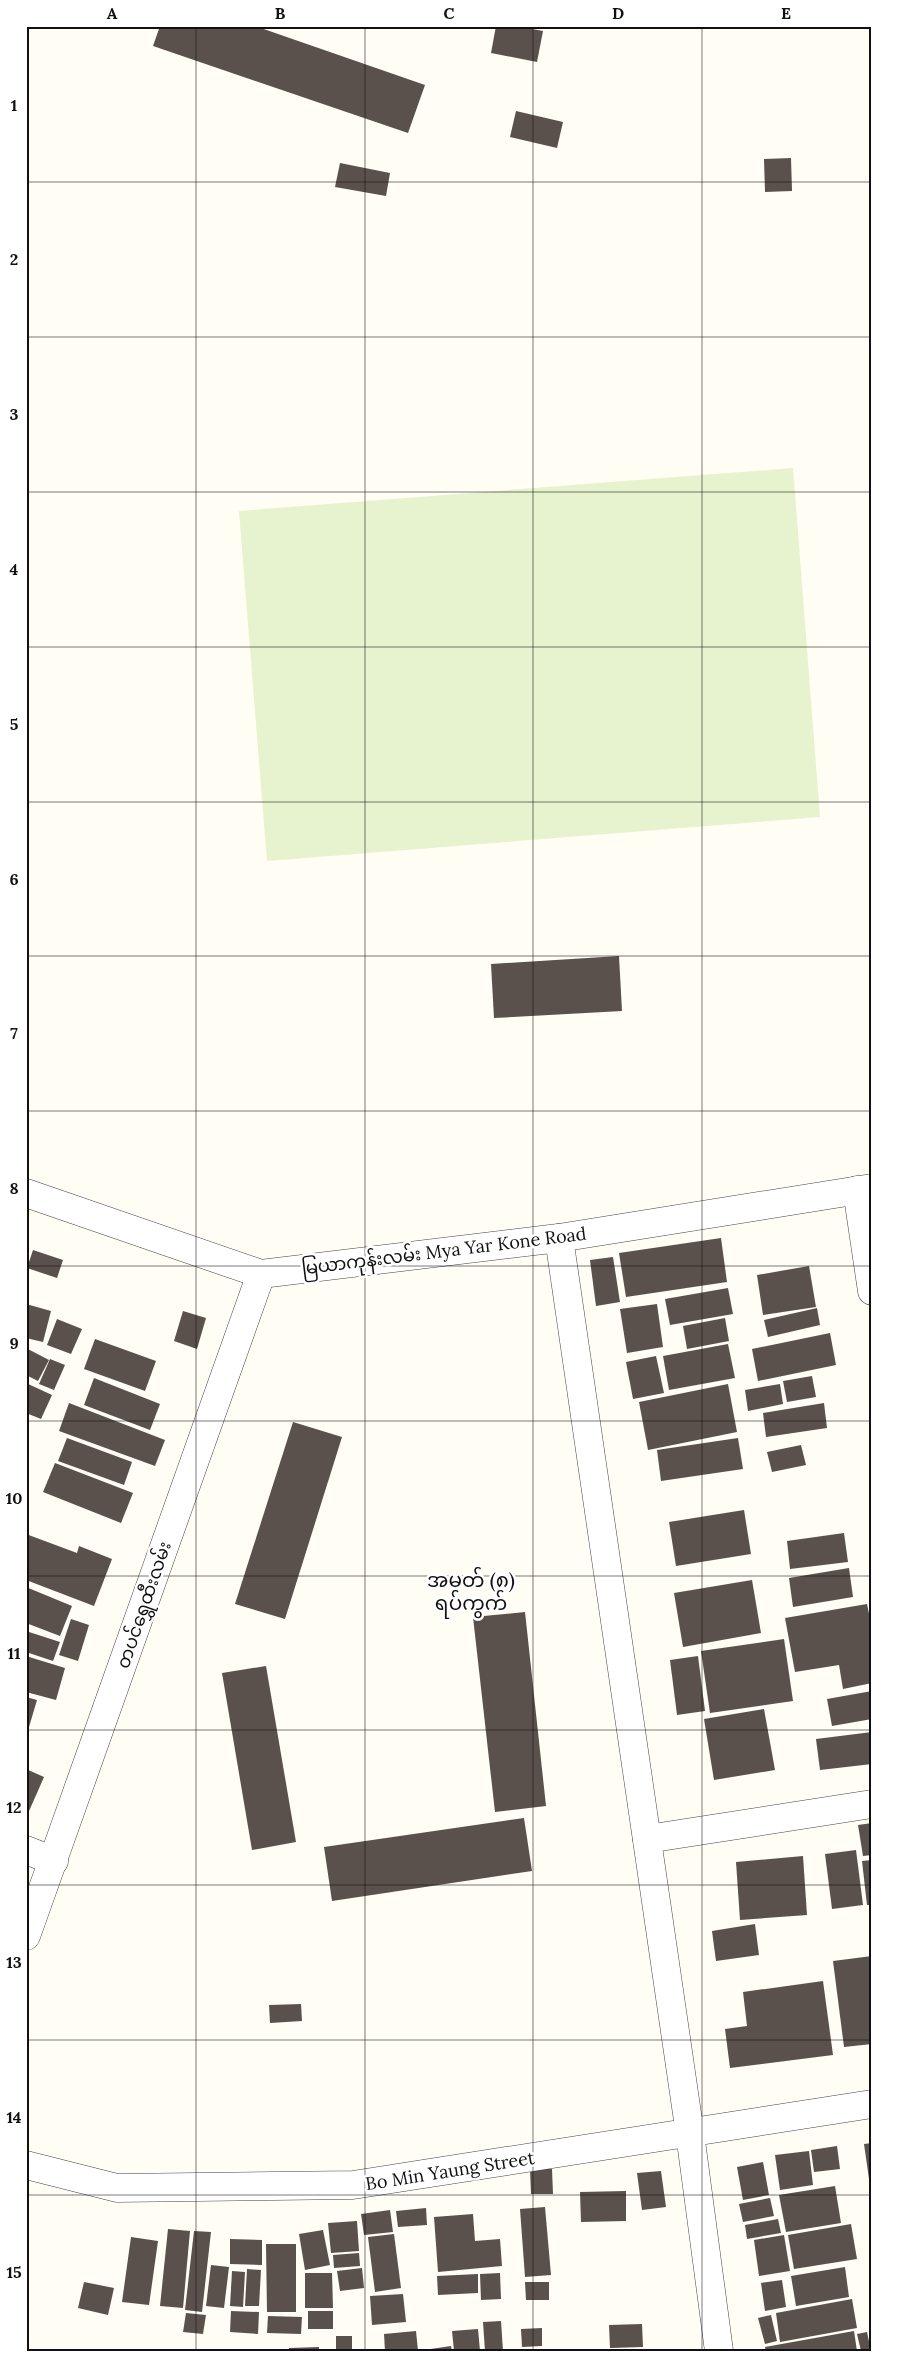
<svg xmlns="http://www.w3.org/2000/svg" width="898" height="2377" font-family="Lora,'Noto Sans Myanmar',serif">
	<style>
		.pitch { fill: #e7f2ce }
		.building { fill: #5a514c }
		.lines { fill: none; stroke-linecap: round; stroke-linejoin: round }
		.minor-casing { stroke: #444; stroke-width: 29 }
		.tertiary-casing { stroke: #444; stroke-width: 29 }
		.minor { stroke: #fff; stroke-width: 28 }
		.tertiary { stroke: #fff; stroke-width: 28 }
		.grid { fill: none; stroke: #111; stroke-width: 1; stroke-opacity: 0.55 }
		.labels { text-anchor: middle; stroke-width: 5; stroke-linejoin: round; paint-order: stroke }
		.street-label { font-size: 18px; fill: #111; stroke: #fff }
		.quarter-label { font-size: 20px; fill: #111; stroke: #fff }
		.neatline { fill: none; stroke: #111; stroke-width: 2 }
		.grid-label { font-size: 16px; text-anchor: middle; font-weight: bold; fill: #111 }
	</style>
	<rect width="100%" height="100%" fill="#fffdf4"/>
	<path class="pitch" d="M 793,468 L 820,817 L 267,861 L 239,511 Z"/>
	<g class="building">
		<path d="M 160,26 L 255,26 L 425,85 L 408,133 L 153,46 Z"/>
		<path d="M 496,26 L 516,26 L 543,31 L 537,62 L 491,53 Z"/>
		<path d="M 516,111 L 563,122 L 557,148 L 510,137 Z"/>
		<path d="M 791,158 L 792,191 L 765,192 L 764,159 Z"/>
		<path d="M 340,163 L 390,173 L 386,196 L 335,187 Z"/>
		<path d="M 619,956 L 622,1011 L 494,1018 L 491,964 Z"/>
		<path d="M 721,1238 L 727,1282 L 626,1297 L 619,1253 Z"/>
		<path d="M 33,1250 L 63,1260 L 57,1278 L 27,1268 Z"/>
		<path d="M 613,1257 L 620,1302 L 596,1306 L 590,1260 Z"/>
		<path d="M 809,1266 L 816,1307 L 763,1315 L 757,1275 Z"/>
		<path d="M 728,1288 L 733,1314 L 670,1325 L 665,1299 Z"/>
		<path d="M 26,1304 L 51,1311 L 43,1342 L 26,1338 Z"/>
		<path d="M 657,1304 L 663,1347 L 627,1353 L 620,1309 Z"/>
		<path d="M 817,1308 L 820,1325 L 768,1337 L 764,1320 Z"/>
		<path d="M 183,1311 L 206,1318 L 197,1349 L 174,1341 Z"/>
		<path d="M 725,1318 L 729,1341 L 687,1349 L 683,1326 Z"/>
		<path d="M 57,1319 L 82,1329 L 71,1354 L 47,1345 Z"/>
		<path d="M 830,1333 L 836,1365 L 758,1381 L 752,1349 Z"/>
		<path d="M 95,1339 L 156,1361 L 145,1391 L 84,1369 Z"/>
		<path d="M 728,1344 L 735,1378 L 669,1390 L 663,1356 Z"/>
		<path d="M 26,1348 L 49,1360 L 38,1381 L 26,1375 Z"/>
		<path d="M 656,1356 L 664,1393 L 633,1399 L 626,1362 Z"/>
		<path d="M 50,1359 L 65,1365 L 54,1390 L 39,1384 Z"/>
		<path d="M 812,1376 L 816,1397 L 787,1402 L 783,1381 Z"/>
		<path d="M 94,1378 L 160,1404 L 150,1430 L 84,1405 Z"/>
		<path d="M 26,1383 L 52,1395 L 41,1419 L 26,1413 Z"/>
		<path d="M 728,1384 L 737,1432 L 648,1450 L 639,1402 Z"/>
		<path d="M 780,1384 L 783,1404 L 748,1411 L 745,1390 Z"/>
		<path d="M 69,1403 L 165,1440 L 155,1466 L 59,1431 Z"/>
		<path d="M 824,1403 L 827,1428 L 766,1437 L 763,1413 Z"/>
		<path d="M 293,1422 L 342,1437 L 285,1619 L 235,1604 Z"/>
		<path d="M 67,1438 L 132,1462 L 124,1485 L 58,1461 Z"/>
		<path d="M 738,1438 L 743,1469 L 661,1481 L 657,1450 Z"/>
		<path d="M 801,1445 L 806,1465 L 772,1472 L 767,1452 Z"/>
		<path d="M 55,1463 L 133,1493 L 121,1523 L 43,1492 Z"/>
		<path d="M 744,1510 L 751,1554 L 676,1566 L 669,1522 Z"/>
		<path d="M 844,1533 L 848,1562 L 790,1569 L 787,1541 Z"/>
		<path d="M 26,1534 L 77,1553 L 79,1546 L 112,1559 L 94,1606 L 26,1580 Z"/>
		<path d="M 849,1568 L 853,1597 L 793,1607 L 789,1578 Z"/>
		<path d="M 752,1580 L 761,1633 L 683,1647 L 674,1593 Z"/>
		<path d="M 26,1587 L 72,1606 L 60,1636 L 26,1623 Z"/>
		<path d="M 867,1604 L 872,1628 L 872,1683 L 843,1689 L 839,1665 L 795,1672 L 785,1618 Z"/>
		<path d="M 525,1612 L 546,1806 L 495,1812 L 473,1617 Z"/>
		<path d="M 71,1619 L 89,1625 L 78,1661 L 59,1655 Z"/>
		<path d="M 26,1631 L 60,1642 L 53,1661 L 26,1652 Z"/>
		<path d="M 784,1639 L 793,1701 L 710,1713 L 701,1651 Z"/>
		<path d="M 26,1656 L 65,1668 L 56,1700 L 26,1692 Z"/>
		<path d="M 698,1656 L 705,1711 L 677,1715 L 670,1660 Z"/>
		<path d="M 266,1666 L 296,1842 L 252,1850 L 222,1673 Z"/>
		<path d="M 872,1691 L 872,1719 L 832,1726 L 827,1699 Z"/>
		<path d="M 26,1697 L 37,1700 L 29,1727 L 26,1727 Z"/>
		<path d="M 764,1709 L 775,1770 L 714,1780 L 704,1719 Z"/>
		<path d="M 872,1732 L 872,1764 L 820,1770 L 816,1739 Z"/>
		<path d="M 26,1769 L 44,1777 L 26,1818 Z"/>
		<path d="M 524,1818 L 532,1871 L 332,1901 L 324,1847 Z"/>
		<path d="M 872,1823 L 872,1855 L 863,1856 L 858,1825 Z"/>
		<path d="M 856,1850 L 863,1905 L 832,1909 L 825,1854 Z"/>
		<path d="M 803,1856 L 807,1915 L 740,1920 L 736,1862 Z"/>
		<path d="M 872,1860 L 872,1905 L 867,1905 L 862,1861 Z"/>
		<path d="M 755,1924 L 759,1955 L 716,1961 L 712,1931 Z"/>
		<path d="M 872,1956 L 872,2044 L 844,2047 L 833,1961 Z"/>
		<path d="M 823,1981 L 833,2055 L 730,2068 L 725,2029 L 747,2026 L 743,1992 Z"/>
		<path d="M 301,2004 L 302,2021 L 270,2023 L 269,2005 Z"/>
		<path d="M 872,2143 L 872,2193 L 871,2193 L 864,2144 Z"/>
		<path d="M 837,2146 L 840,2169 L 814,2172 L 811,2150 Z"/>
		<path d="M 809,2151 L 813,2185 L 780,2190 L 775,2155 Z"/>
		<path d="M 763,2162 L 769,2195 L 743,2200 L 737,2167 Z"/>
		<path d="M 530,2169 L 552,2169 L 553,2194 L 531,2194 Z"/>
		<path d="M 661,2171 L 666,2207 L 642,2210 L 637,2173 Z"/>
		<path d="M 835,2186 L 841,2223 L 786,2232 L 779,2195 Z"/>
		<path d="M 626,2191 L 626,2221 L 581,2222 L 580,2192 Z"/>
		<path d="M 770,2198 L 774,2216 L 743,2222 L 739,2204 Z"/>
		<path d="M 545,2207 L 551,2275 L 525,2277 L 520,2209 Z"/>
		<path d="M 426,2208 L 427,2225 L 398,2227 L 396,2211 Z"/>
		<path d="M 390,2210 L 393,2232 L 364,2235 L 361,2214 Z"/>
		<path d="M 473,2214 L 475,2241 L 500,2239 L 502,2266 L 438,2272 L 434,2217 Z"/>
		<path d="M 778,2219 L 781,2233 L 747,2239 L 745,2225 Z"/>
		<path d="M 357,2221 L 359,2251 L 331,2253 L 328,2223 Z"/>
		<path d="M 851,2224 L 857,2259 L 794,2269 L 788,2235 Z"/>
		<path d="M 168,2229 L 190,2231 L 183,2308 L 160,2306 Z"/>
		<path d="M 323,2230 L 330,2265 L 305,2270 L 299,2234 Z"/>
		<path d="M 194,2231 L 211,2232 L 202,2312 L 185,2310 Z"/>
		<path d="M 394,2234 L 401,2288 L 375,2292 L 368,2237 Z"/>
		<path d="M 784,2235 L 790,2271 L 759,2276 L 754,2240 Z"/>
		<path d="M 131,2237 L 158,2241 L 149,2305 L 122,2302 Z"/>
		<path d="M 230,2239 L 262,2240 L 262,2265 L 230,2264 Z"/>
		<path d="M 266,2244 L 296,2244 L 296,2312 L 267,2312 Z"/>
		<path d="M 359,2253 L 360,2266 L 334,2268 L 333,2255 Z"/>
		<path d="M 211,2265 L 229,2267 L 224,2308 L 206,2306 Z"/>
		<path d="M 845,2267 L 849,2297 L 796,2306 L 791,2276 Z"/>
		<path d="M 362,2268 L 364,2288 L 340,2291 L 337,2271 Z"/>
		<path d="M 247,2269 L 261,2270 L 259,2306 L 245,2306 Z"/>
		<path d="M 232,2271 L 245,2272 L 243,2307 L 230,2306 Z"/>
		<path d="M 305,2273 L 332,2273 L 333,2308 L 305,2308 Z"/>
		<path d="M 500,2273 L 501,2299 L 481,2300 L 480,2274 Z"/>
		<path d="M 478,2274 L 478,2293 L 438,2295 L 437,2276 Z"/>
		<path d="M 782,2280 L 786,2307 L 765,2311 L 761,2283 Z"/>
		<path d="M 84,2282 L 114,2288 L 108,2315 L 78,2308 Z"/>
		<path d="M 525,2282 L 549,2282 L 549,2300 L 526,2300 Z"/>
		<path d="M 403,2294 L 406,2322 L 372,2325 L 370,2296 Z"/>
		<path d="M 852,2299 L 857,2328 L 780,2342 L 776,2313 Z"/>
		<path d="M 231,2311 L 259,2312 L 258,2334 L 230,2332 Z"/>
		<rect x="308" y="2311" width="25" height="18"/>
		<path d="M 186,2313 L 206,2315 L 203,2334 L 183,2332 Z"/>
		<path d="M 771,2315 L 777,2341 L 765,2344 L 758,2318 Z"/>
		<path d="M 268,2316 L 302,2317 L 301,2334 L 267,2333 Z"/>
		<path d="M 501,2321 L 503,2351 L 485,2351 L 483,2322 Z"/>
		<path d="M 642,2324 L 643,2347 L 610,2348 L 609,2325 Z"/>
		<path d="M 542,2328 L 542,2346 L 522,2347 L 521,2329 Z"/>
		<path d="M 478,2329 L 480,2351 L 454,2351 L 452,2331 Z"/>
		<path d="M 416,2331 L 418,2351 L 385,2351 L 384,2334 Z"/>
		<path d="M 854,2331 L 857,2351 L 766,2351 L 765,2347 Z"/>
		<path d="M 867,2332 L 871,2351 L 861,2351 L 857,2334 Z"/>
		<rect x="336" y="2336" width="16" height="15"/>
		<path d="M 451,2346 L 452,2351 L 424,2351 L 424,2350 Z"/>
		<path d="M 319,2347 L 319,2351 L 289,2351 L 289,2348 Z"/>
	</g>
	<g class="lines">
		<g class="minor-casing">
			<g id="minor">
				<path d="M 857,1190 L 872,1291"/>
				<path d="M 26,1193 L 261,1274 L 559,1238 L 872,1188"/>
				<path d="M 559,1238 L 690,2134 L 719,2351"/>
				<path d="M 647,1839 L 872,1804"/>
				<path d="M 26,1850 L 54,1861"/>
				<path d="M 26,2165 L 117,2188 L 353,2185 L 872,2104"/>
			</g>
		</g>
		<g class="tertiary-casing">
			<path id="tertiary" d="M 26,1936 L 261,1274"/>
		</g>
		<use href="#minor" class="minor"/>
		<use href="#tertiary" class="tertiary"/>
	</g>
	<path class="grid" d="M 196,26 L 196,2351M 365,26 L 365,2351M 533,26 L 533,2351M 702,26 L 702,2351M 26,182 L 872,182M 26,337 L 872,337M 26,492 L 872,492M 26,647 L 872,647M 26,802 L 872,802M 26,956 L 872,956M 26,1111 L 872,1111M 26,1266 L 872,1266M 26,1421 L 872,1421M 26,1576 L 872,1576M 26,1730 L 872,1730M 26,1885 L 872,1885M 26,2040 L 872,2040M 26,2195 L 872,2195"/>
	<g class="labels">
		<g class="street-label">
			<text transform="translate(444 1251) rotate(-7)" y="6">မြယာကုန်းလမ်း Mya Yar Kone Road</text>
			<text transform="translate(144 1605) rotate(-71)" y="6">တပင်ရွှေထီးလမ်း</text>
			<text transform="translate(450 2171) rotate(-9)" y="6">Bo Min Yaung Street</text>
		</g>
		<g class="quarter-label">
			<text x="471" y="1587">အမှတ် (၈)<tspan x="471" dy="23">ရပ်ကွက်</tspan></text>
		</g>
	</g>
	<rect width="898" height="2377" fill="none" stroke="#ffffff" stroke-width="55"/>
	<rect x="28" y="28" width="842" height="2322" class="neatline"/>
	<g class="grid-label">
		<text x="112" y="19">A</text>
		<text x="280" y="19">B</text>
		<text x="449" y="19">C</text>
		<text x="618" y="19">D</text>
		<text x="786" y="19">E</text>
		<text x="14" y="111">1</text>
		<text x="14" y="265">2</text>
		<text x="14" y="420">3</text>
		<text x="14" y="575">4</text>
		<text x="14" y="730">5</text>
		<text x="14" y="885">6</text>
		<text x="14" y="1039">7</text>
		<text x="14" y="1194">8</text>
		<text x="14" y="1349">9</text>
		<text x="14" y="1504">10</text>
		<text x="14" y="1659">11</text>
		<text x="14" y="1813">12</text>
		<text x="14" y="1968">13</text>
		<text x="14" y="2123">14</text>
		<text x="14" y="2278">15</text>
	</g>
</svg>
